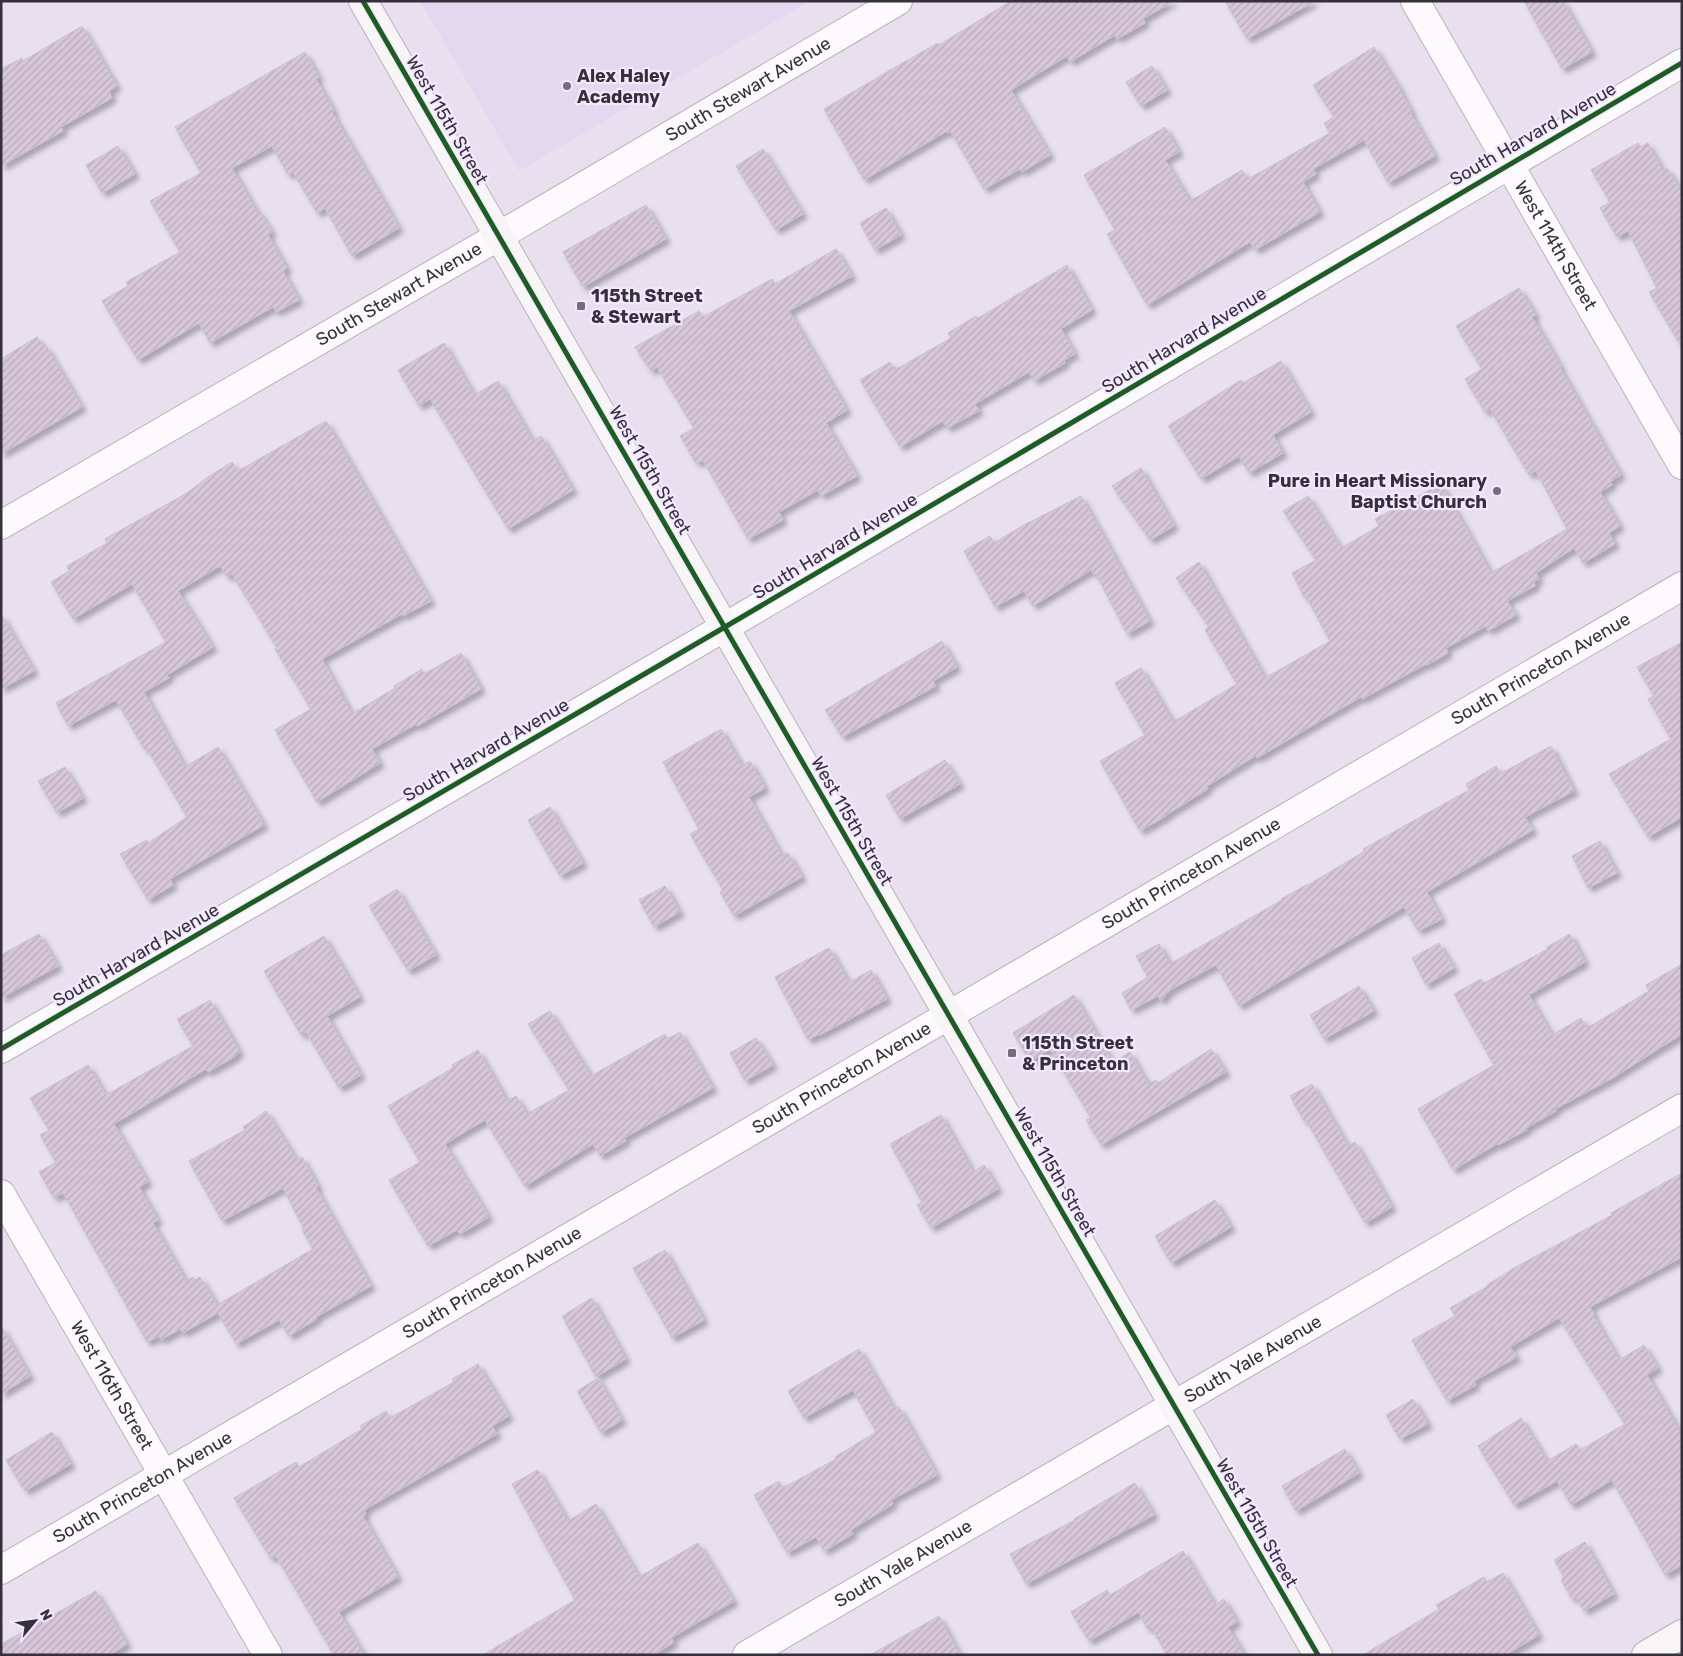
<svg xmlns="http://www.w3.org/2000/svg" width="1683" height="1656" font-family="Rubik,sans-serif">
	<style>
		.built { fill: #e4d7f0 }
		.building { fill: url(#building-hatch); stroke: #c8c0cb; filter: url(#shadow) }
		.lines { fill: none; stroke-linecap: round; stroke-linejoin: round }
		.street-casing { stroke: #b8b2bd; stroke-width: 30 }
		.secondary-casing { stroke: #b8b2bd; stroke-width: 30 }
		.street { stroke: #fcfafd; stroke-width: 28 }
		.secondary { stroke: #f8f5f7; stroke-width: 28 }
		.cycleway-casing { stroke: #f3e9ff; stroke-width: 8 }
		.cycleway { stroke: #1b5e20; stroke-width: 5 }
		.poi-dot { fill: #746e7a; stroke: #f3e9ff; stroke-width: 2 }
		.labels { text-anchor: middle; stroke-width: 4.5; stroke-linejoin: round; paint-order: stroke }
		.poi-label { font-size: 18px; font-weight: bold; fill: #36303b; stroke: #f3e9ff; text-anchor: start }
		.street-label { font-size: 18px; fill: #36303b; stroke: #f3e9ff }
	</style>
	<defs>
		<pattern id="building-hatch" width="6" height="6" patternUnits="userSpaceOnUse" patternTransform="scale(1.25)"><rect width="6" height="6" fill="#d8c6d9"/><path d="M-1 1l2-2M0 6l6-6M5 7l2-2" fill="none" stroke="#baaabb"/></pattern>
		<filter id="shadow"><feDropShadow dx="4.5" dy="4.5" stdDeviation="2.5" flood-color="#0004"/></filter>
	</defs>
	<rect width="100%" height="100%" fill="#e8e0ef"/>
	<path class="built" d="M 420,1 L 810,1 L 519,171 Z"/>
	<g class="building">
		<path d="M 1011,1 L 1173,1 L 1143,19 L 1145,23 L 1117,39 L 1115,35 L 1070,62 L 1067,56 L 1011,90 L 1050,155 L 1022,172 L 1020,169 L 984,189 L 951,132 L 948,133 L 947,131 L 864,180 L 824,109 L 892,69 L 938,43 L 939,45 Z"/>
		<path d="M 1225,1 L 1315,1 L 1247,39 Z"/>
		<path d="M 1524,1 L 1563,1 L 1592,52 L 1562,69 Z"/>
		<path d="M 82,26 L 117,86 L 109,91 L 112,98 L 61,127 L 63,131 L 1,166 L 1,69 L 22,58 L 23,61 Z"/>
		<path d="M 1374,47 L 1397,84 L 1412,113 L 1411,114 L 1435,156 L 1388,183 L 1364,140 L 1313,169 L 1316,174 L 1303,182 L 1320,212 L 1255,250 L 1250,242 L 1147,305 L 1107,234 L 1115,230 L 1084,175 L 1165,127 L 1179,152 L 1165,160 L 1190,201 L 1242,170 L 1248,179 L 1330,133 L 1324,123 L 1334,117 L 1313,85 Z"/>
		<path d="M 305,52 L 319,77 L 316,79 L 334,111 L 332,112 L 399,228 L 352,256 L 325,208 L 317,213 L 293,172 L 288,175 L 272,146 L 232,168 L 257,212 L 259,211 L 272,232 L 268,235 L 287,268 L 283,271 L 299,300 L 276,312 L 273,307 L 210,343 L 199,323 L 138,360 L 102,301 L 128,286 L 126,282 L 180,252 L 150,201 L 201,173 L 175,127 Z"/>
		<path d="M 1152,66 L 1167,90 L 1141,106 L 1126,82 Z"/>
		<path d="M 1638,143 L 1641,147 L 1648,143 L 1663,171 L 1667,168 L 1682,192 L 1682,348 L 1649,292 L 1657,288 L 1628,231 L 1617,237 L 1600,208 L 1610,202 L 1591,170 Z"/>
		<path d="M 118,146 L 135,174 L 102,193 L 86,165 Z"/>
		<path d="M 763,149 L 803,214 L 776,230 L 736,166 Z"/>
		<path d="M 646,205 L 666,239 L 583,287 L 563,252 Z"/>
		<path d="M 886,208 L 901,235 L 875,250 L 860,223 Z"/>
		<path d="M 836,249 L 852,276 L 789,311 L 847,410 L 826,423 L 857,476 L 821,496 L 818,490 L 779,512 L 783,520 L 748,539 L 703,460 L 696,463 L 680,436 L 694,428 L 657,367 L 651,371 L 635,347 L 699,311 L 703,317 L 772,279 L 775,284 Z"/>
		<path d="M 1067,265 L 1092,310 L 1061,329 L 1075,354 L 1064,360 L 1065,363 L 1034,381 L 1029,372 L 975,404 L 979,411 L 947,428 L 943,421 L 900,447 L 860,380 L 890,362 L 895,370 L 951,338 L 948,333 L 976,316 L 978,318 Z"/>
		<path d="M 1519,288 L 1536,315 L 1532,317 L 1561,367 L 1560,368 L 1621,475 L 1610,482 L 1612,485 L 1600,492 L 1620,526 L 1609,533 L 1615,544 L 1583,563 L 1574,548 L 1536,573 L 1539,579 L 1534,582 L 1535,586 L 1507,601 L 1516,615 L 1488,631 L 1486,626 L 1446,648 L 1448,653 L 1427,665 L 1426,664 L 1362,699 L 1361,697 L 1257,758 L 1255,756 L 1207,786 L 1208,789 L 1166,815 L 1166,816 L 1140,831 L 1100,761 L 1145,735 L 1115,683 L 1141,668 L 1173,722 L 1237,684 L 1205,630 L 1209,627 L 1176,578 L 1199,562 L 1265,678 L 1330,641 L 1306,596 L 1304,597 L 1292,573 L 1316,560 L 1283,511 L 1308,496 L 1341,548 L 1379,526 L 1375,519 L 1441,484 L 1491,573 L 1567,529 L 1536,471 L 1529,475 L 1490,409 L 1485,412 L 1465,379 L 1482,369 L 1456,326 Z"/>
		<path d="M 37,337 L 44,348 L 46,346 L 82,407 L 1,454 L 1,359 Z"/>
		<path d="M 444,343 L 474,395 L 498,381 L 533,441 L 541,436 L 573,490 L 508,529 L 430,399 L 419,406 L 398,370 Z"/>
		<path d="M 1281,361 L 1311,412 L 1273,435 L 1283,453 L 1249,473 L 1239,456 L 1201,479 L 1168,426 L 1241,380 L 1243,383 Z"/>
		<path d="M 326,421 L 431,601 L 403,616 L 402,614 L 322,659 L 352,714 L 395,688 L 394,686 L 422,669 L 424,674 L 461,653 L 481,689 L 417,726 L 416,724 L 372,749 L 380,763 L 317,802 L 275,730 L 311,709 L 275,649 L 277,648 L 232,574 L 227,577 L 220,566 L 178,591 L 213,647 L 167,675 L 169,678 L 144,692 L 185,767 L 218,747 L 264,825 L 170,879 L 173,885 L 148,900 L 120,854 L 147,840 L 148,843 L 187,817 L 146,747 L 144,749 L 116,700 L 68,726 L 56,703 L 166,642 L 132,584 L 73,619 L 51,582 L 69,571 L 67,566 L 107,543 L 105,539 L 187,493 L 208,477 L 232,462 L 238,471 Z"/>
		<path d="M 1141,468 L 1174,526 L 1150,540 L 1112,486 Z"/>
		<path d="M 1081,496 L 1150,621 L 1127,634 L 1096,574 L 1094,575 L 1091,570 L 1033,606 L 1024,591 L 995,607 L 964,551 L 990,536 L 994,543 L 1022,526 Z"/>
		<path d="M 1,614 L 34,671 L 1,689 Z"/>
		<path d="M 942,641 L 957,667 L 933,681 L 936,686 L 842,737 L 825,710 Z"/>
		<path d="M 1682,642 L 1682,817 L 1648,837 L 1609,774 L 1671,739 L 1648,699 L 1654,696 L 1637,667 Z"/>
		<path d="M 721,729 L 742,766 L 750,761 L 765,788 L 749,797 L 782,856 L 788,853 L 802,877 L 734,916 L 720,892 L 723,890 L 690,834 L 699,829 L 663,762 Z"/>
		<path d="M 1551,746 L 1574,791 L 1525,817 L 1533,830 L 1427,892 L 1442,919 L 1418,931 L 1404,907 L 1239,1006 L 1216,965 L 1170,990 L 1161,1001 L 1158,996 L 1131,1010 L 1122,993 L 1148,977 L 1136,956 L 1159,944 L 1170,964 L 1282,900 L 1281,899 L 1308,884 L 1308,885 L 1365,851 L 1363,849 L 1469,790 L 1466,784 L 1496,766 L 1500,774 Z"/>
		<path d="M 945,760 L 960,784 L 900,819 L 886,795 Z"/>
		<path d="M 65,767 L 83,798 L 57,813 L 38,781 Z"/>
		<path d="M 550,807 L 583,863 L 560,876 L 528,820 Z"/>
		<path d="M 1600,841 L 1617,873 L 1588,888 L 1572,856 Z"/>
		<path d="M 665,886 L 680,912 L 654,927 L 639,900 Z"/>
		<path d="M 397,889 L 436,955 L 408,971 L 369,906 Z"/>
		<path d="M 39,934 L 58,966 L 1,998 L 1,955 Z"/>
		<path d="M 1570,934 L 1585,962 L 1529,995 L 1552,1035 L 1581,1018 L 1587,1028 L 1649,991 L 1646,985 L 1682,964 L 1682,1034 L 1611,1079 L 1555,1109 L 1556,1111 L 1526,1128 L 1527,1130 L 1498,1145 L 1497,1144 L 1453,1170 L 1418,1109 L 1494,1065 L 1454,994 L 1481,979 L 1484,983 L 1548,949 L 1547,947 Z"/>
		<path d="M 324,936 L 360,997 L 327,1016 L 361,1075 L 339,1088 L 306,1032 L 301,1035 L 264,971 Z"/>
		<path d="M 1439,943 L 1454,968 L 1426,985 L 1412,958 Z"/>
		<path d="M 829,948 L 849,982 L 871,970 L 887,999 L 820,1035 L 819,1034 L 808,1040 L 775,977 Z"/>
		<path d="M 1359,986 L 1374,1011 L 1324,1039 L 1310,1015 Z"/>
		<path d="M 1074,995 L 1113,1062 L 1130,1052 L 1148,1084 L 1156,1080 L 1158,1083 L 1211,1049 L 1226,1072 L 1101,1145 L 1086,1120 L 1091,1118 L 1050,1049 L 1030,1061 L 1013,1033 Z"/>
		<path d="M 210,1000 L 240,1052 L 235,1054 L 236,1056 L 208,1072 L 206,1069 L 114,1124 L 148,1182 L 139,1187 L 158,1220 L 153,1223 L 186,1281 L 193,1277 L 195,1280 L 200,1277 L 217,1305 L 313,1249 L 302,1230 L 304,1229 L 283,1188 L 222,1221 L 189,1161 L 245,1130 L 243,1127 L 266,1111 L 297,1160 L 302,1157 L 318,1186 L 316,1188 L 371,1286 L 316,1317 L 317,1319 L 289,1336 L 279,1320 L 236,1344 L 218,1313 L 183,1333 L 180,1329 L 161,1340 L 159,1336 L 147,1342 L 63,1193 L 54,1198 L 39,1172 L 56,1162 L 40,1135 L 49,1130 L 30,1098 L 88,1065 L 106,1095 L 193,1046 L 177,1019 Z"/>
		<path d="M 550,1011 L 591,1076 L 665,1034 L 668,1039 L 680,1032 L 713,1088 L 624,1138 L 626,1141 L 600,1156 L 593,1144 L 525,1186 L 485,1120 L 445,1144 L 489,1217 L 460,1234 L 457,1230 L 428,1246 L 389,1180 L 420,1162 L 388,1106 L 453,1068 L 452,1065 L 478,1050 L 507,1101 L 516,1096 L 527,1114 L 569,1090 L 528,1024 Z"/>
		<path d="M 756,1038 L 773,1065 L 745,1081 L 730,1053 Z"/>
		<path d="M 1312,1084 L 1348,1146 L 1355,1142 L 1392,1207 L 1365,1223 L 1306,1120 L 1304,1121 L 1290,1096 Z"/>
		<path d="M 941,1115 L 973,1172 L 984,1165 L 998,1189 L 931,1228 L 917,1205 L 922,1202 L 890,1144 Z"/>
		<path d="M 1682,1173 L 1682,1257 L 1590,1307 L 1594,1314 L 1593,1315 L 1619,1360 L 1644,1345 L 1658,1368 L 1647,1375 L 1682,1435 L 1682,1565 L 1665,1575 L 1612,1480 L 1571,1505 L 1557,1481 L 1514,1505 L 1478,1446 L 1521,1418 L 1547,1461 L 1576,1444 L 1580,1450 L 1625,1424 L 1559,1318 L 1510,1347 L 1517,1357 L 1474,1381 L 1476,1385 L 1447,1401 L 1412,1340 L 1455,1316 L 1450,1308 L 1488,1286 L 1487,1285 L 1514,1268 L 1612,1215 L 1611,1213 Z"/>
		<path d="M 1215,1200 L 1231,1227 L 1171,1263 L 1155,1236 Z"/>
		<path d="M 665,1250 L 704,1320 L 672,1338 L 633,1268 Z"/>
		<path d="M 592,1298 L 626,1359 L 596,1377 L 562,1316 Z"/>
		<path d="M 1,1326 L 30,1376 L 1,1394 Z"/>
		<path d="M 859,1349 L 895,1410 L 899,1407 L 937,1475 L 891,1500 L 893,1504 L 851,1530 L 853,1534 L 824,1551 L 816,1537 L 787,1553 L 754,1495 L 779,1481 L 783,1488 L 836,1459 L 835,1457 L 876,1432 L 853,1390 L 804,1418 L 788,1391 Z"/>
		<path d="M 478,1364 L 509,1416 L 492,1426 L 497,1434 L 364,1510 L 366,1514 L 363,1516 L 398,1577 L 339,1612 L 364,1655 L 334,1655 L 276,1556 L 271,1559 L 234,1498 L 296,1462 L 299,1467 L 362,1429 L 360,1426 L 386,1411 L 390,1418 L 454,1382 L 452,1379 Z"/>
		<path d="M 598,1378 L 622,1420 L 601,1433 L 577,1391 Z"/>
		<path d="M 1413,1399 L 1428,1424 L 1400,1439 L 1386,1415 Z"/>
		<path d="M 52,1432 L 71,1464 L 25,1491 L 6,1460 Z"/>
		<path d="M 1345,1449 L 1359,1473 L 1296,1511 L 1282,1486 Z"/>
		<path d="M 538,1470 L 568,1521 L 596,1504 L 639,1577 L 698,1543 L 734,1601 L 671,1638 L 674,1642 L 654,1655 L 483,1655 L 575,1600 L 512,1484 Z"/>
		<path d="M 1135,1483 L 1154,1515 L 1026,1584 L 1010,1554 L 1075,1520 L 1074,1519 Z"/>
		<path d="M 1585,1542 L 1614,1594 L 1584,1611 L 1576,1597 L 1572,1599 L 1561,1580 L 1564,1577 L 1554,1560 Z"/>
		<path d="M 1183,1551 L 1215,1605 L 1224,1599 L 1237,1622 L 1228,1627 L 1244,1655 L 1167,1655 L 1151,1627 L 1147,1629 L 1139,1612 L 1089,1641 L 1071,1612 L 1107,1590 L 1110,1595 Z"/>
		<path d="M 1503,1573 L 1539,1635 L 1505,1655 L 1363,1655 L 1439,1609 L 1436,1605 L 1484,1577 L 1487,1582 Z"/>
		<path d="M 96,1591 L 127,1644 L 110,1655 L 1,1655 L 1,1644 Z"/>
		<path d="M 939,1616 L 960,1655 L 870,1655 Z"/>
	</g>
	<g class="lines">
		<g class="street-casing">
			<g id="street">
				<path id="s1" d="M 1415,1 L 1682,465"/>
				<path id="s2" d="M 1,525 L 499,236 L 898,1"/>
				<path d="M 1,1049 L 725,627 L 1682,63"/>
				<path id="s3" d="M 1,1194 L 268,1655"/>
				<path id="s4" d="M 1,1570 L 1682,586"/>
				<path id="s5" d="M 747,1655 L 1682,1108"/>
			</g>
		</g>
		<g class="secondary-casing">
			<g id="secondary">
				<path d="M 363,1 L 1318,1655"/>
				<path d="M 1646,1655 L 1682,1634"/>
			</g>
		</g>
		<use href="#street" class="street"/>
		<use href="#secondary" class="secondary"/>
		<g class="cycleway-casing">
			<g id="cycleway">
				<path d="M 363,1 L 1318,1655"/>
				<path d="M 1,1049 L 725,627 L 1682,63"/>
			</g>
		</g>
		<use href="#cycleway" class="cycleway"/>
	</g>
	<g class="poi-dot">
		<circle cx="567" cy="86" r="5"/>
		<rect x="576" y="301" width="10" height="10" rx="2.5"/>
		<circle cx="1497" cy="491" r="5"/>
		<rect x="1007" y="1048" width="10" height="10" rx="2.5"/>
	</g>
	<g class="labels">
		<g class="poi-label">
			<text x="577" y="82">Alex Haley<tspan x="577" dy="21">Academy</tspan></text>
			<text x="591" y="302">115th Street<tspan x="591" dy="21">&amp; Stewart</tspan></text>
			<text x="1487" y="487" text-anchor="end">Pure in Heart Missionary<tspan x="1487" dy="21">Baptist Church</tspan></text>
			<text x="1022" y="1049">115th Street<tspan x="1022" dy="21">&amp; Princeton</tspan></text>
		</g>
		<g class="street-label">
			<text dy="6" stroke="none"><textPath href="#s2" startOffset="865">South Stewart Avenue</textPath></text>
			<text transform="translate(447 120) rotate(60)" y="6">West 115th Street</text>
			<text transform="translate(1533 134) rotate(-30)" y="6">South Harvard Avenue</text>
			<text dy="6" stroke="none"><textPath href="#s1" startOffset="282">West 114th Street</textPath></text>
			<text dy="6" stroke="none"><textPath href="#s2" startOffset="460">South Stewart Avenue</textPath></text>
			<text transform="translate(1184 340) rotate(-31)" y="6">South Harvard Avenue</text>
			<text transform="translate(650 470) rotate(60)" y="6">West 115th Street</text>
			<text transform="translate(835 546) rotate(-31)" y="6">South Harvard Avenue</text>
			<text dy="6" stroke="none"><textPath href="#s4" startOffset="1784">South Princeton Avenue</textPath></text>
			<text transform="translate(486 750) rotate(-30)" y="6">South Harvard Avenue</text>
			<text transform="translate(852 821) rotate(60)" y="6">West 115th Street</text>
			<text dy="6" stroke="none"><textPath href="#s4" startOffset="1379">South Princeton Avenue</textPath></text>
			<text transform="translate(136 955) rotate(-30)" y="6">South Harvard Avenue</text>
			<text dy="6" stroke="none"><textPath href="#s4" startOffset="974">South Princeton Avenue</textPath></text>
			<text transform="translate(1055 1172) rotate(60)" y="6">West 115th Street</text>
			<text dy="6" stroke="none"><textPath href="#s4" startOffset="569">South Princeton Avenue</textPath></text>
			<text dy="6" stroke="none"><textPath href="#s5" startOffset="586">South Yale Avenue</textPath></text>
			<text dy="6" stroke="none"><textPath href="#s3" startOffset="221">West 116th Street</textPath></text>
			<text dy="6" stroke="none"><textPath href="#s4" startOffset="164">South Princeton Avenue</textPath></text>
			<text transform="translate(1257 1523) rotate(60)" y="6">West 115th Street</text>
			<text dy="6" stroke="none"><textPath href="#s5" startOffset="181">South Yale Avenue</textPath></text>
		</g>
	</g>
	<rect width="1683" height="1656" fill="none" stroke="#36303b" stroke-width="5"/>
	<g transform="translate(35 1621) rotate(61)" stroke="#f3e9ff" stroke-width="4" paint-order="stroke">
	<path d="M0-4L9 19L0 12L-9 19Z" fill="#36303b"/>
	<text y="-8" font-size="14" font-weight="bold" text-anchor="middle" fill="#36303b">N</text>
	</g>
</svg>
